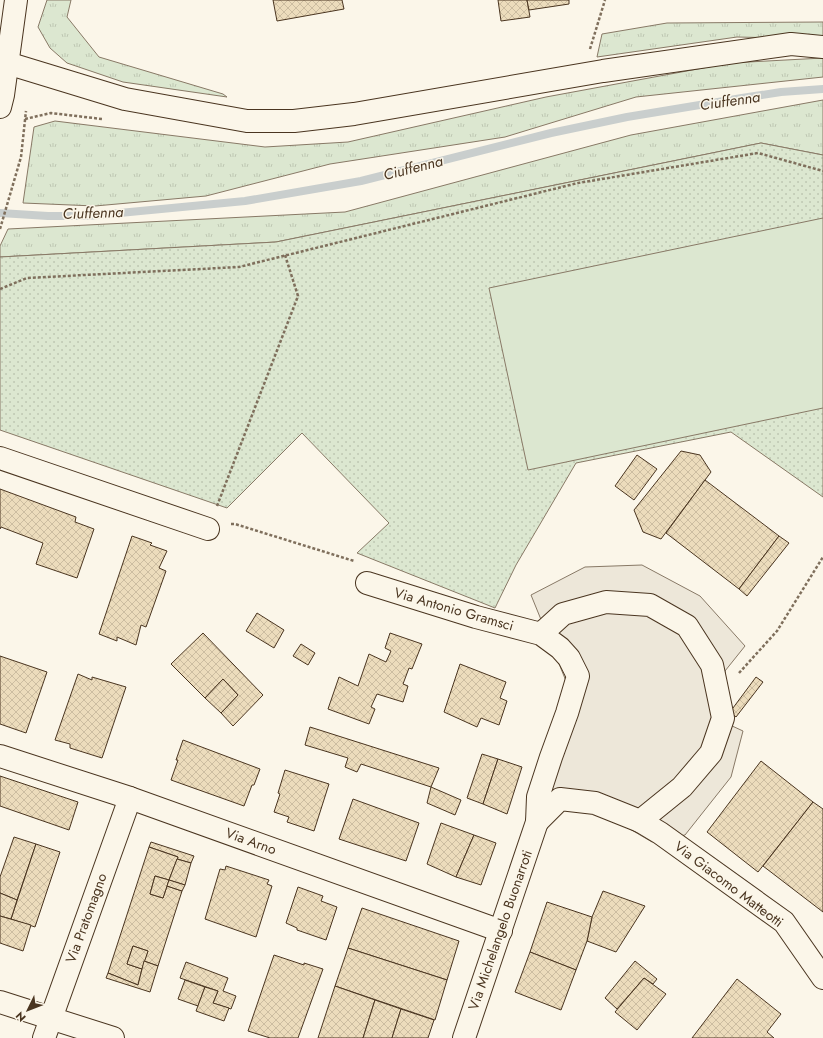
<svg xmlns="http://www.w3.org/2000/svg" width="823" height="1038" font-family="Jost,sans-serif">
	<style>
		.grass { fill: url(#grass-tufts); stroke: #887966 }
		.park { fill: url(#park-dots); stroke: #887966 }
		.garden { fill: #dce7d0; stroke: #887966 }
		.parking { fill: #ede7d9; stroke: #887966 }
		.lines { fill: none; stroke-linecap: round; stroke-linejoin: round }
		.stream { stroke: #c9cecd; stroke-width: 8 }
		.building { fill: url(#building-cross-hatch); stroke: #4a3520 }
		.street-casing { stroke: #4a3520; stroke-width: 24 }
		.secondary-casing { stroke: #4a3520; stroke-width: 24 }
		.path { stroke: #7f6f5c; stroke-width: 2.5; stroke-dasharray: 3 2; stroke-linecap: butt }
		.street { stroke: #fbf6e9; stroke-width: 22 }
		.secondary { stroke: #fbf6e9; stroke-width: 22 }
		.labels { text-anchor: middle; stroke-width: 3; stroke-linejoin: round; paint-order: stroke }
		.street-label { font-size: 14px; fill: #4a3520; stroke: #fbf6e9 }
		.water-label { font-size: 15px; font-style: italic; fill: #4a3520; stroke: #fbf6e9 }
	</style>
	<defs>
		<pattern id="grass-tufts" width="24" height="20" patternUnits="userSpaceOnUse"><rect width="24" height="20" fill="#dce7d0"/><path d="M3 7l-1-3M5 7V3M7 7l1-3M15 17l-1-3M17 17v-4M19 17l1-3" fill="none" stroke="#bec7b2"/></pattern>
		<pattern id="park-dots" width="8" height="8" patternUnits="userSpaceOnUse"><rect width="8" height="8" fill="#dce7d0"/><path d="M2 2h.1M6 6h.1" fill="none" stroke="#bec7b2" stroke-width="1.8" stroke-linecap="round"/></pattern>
		<pattern id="building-cross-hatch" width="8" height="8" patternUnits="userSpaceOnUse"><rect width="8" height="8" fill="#ecdcbc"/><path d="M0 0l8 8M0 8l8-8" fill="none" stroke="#ccbda1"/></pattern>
	</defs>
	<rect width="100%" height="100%" fill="#fbf6e9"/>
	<g class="grass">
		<path d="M 47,0 L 71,0 L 67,17 L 99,57 L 223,94 L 227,97 L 123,82 L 67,63 L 50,48 L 38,27 Z"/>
		<path d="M 823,22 L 823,39 L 737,37 L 597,57 L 602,34 L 667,23 Z"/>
		<path d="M 823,58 L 823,77 L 636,97 L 505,137 L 330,164 L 206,196 L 95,206 L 23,203 L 34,127 L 55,121 L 265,147 L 348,142 L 546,97 L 730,63 Z"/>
		<path d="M 823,100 L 823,155 L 761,143 L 276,242 L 0,257 L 0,246 L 8,229 L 345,212 L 631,135 Z"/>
	</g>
	<path class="park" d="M 761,143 L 823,155 L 823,497 L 731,432 L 576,463 L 516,565 L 495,608 L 357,553 L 389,523 L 302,433 L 227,508 L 0,430 L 0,257 L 276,242 Z"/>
	<path class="garden" d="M 823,218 L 823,408 L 528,470 L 489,288 Z"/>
	<path class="parking" d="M 642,565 L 700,596 L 745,646 L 725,671 L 730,725 L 743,731 L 731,777 L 685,835 L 652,842 L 606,815 L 531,797 L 566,681 L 531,595 L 585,567 Z"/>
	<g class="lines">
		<path class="stream" d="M 0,213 L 48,216 L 88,216 L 245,201 L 361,181 L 551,133 L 627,117 L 742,98 L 781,92 L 823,89"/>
	</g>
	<g class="building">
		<path d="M 273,0 L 342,0 L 344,9 L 277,21 Z"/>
		<path d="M 498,0 L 527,0 L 530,17 L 501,21 Z"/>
		<path d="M 527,0 L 569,0 L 569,4 L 529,10 Z"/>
		<path d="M 681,451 L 700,455 L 711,472 L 661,539 L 643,532 L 634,510 Z"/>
		<path d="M 637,455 L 657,469 L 634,500 L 615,486 Z"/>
		<path d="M 705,480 L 779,536 L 739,589 L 666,533 Z"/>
		<path d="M 0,489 L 76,517 L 75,522 L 94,529 L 77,578 L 36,564 L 43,543 L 1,527 L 0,529 Z"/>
		<path d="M 132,536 L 152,543 L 150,545 L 167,551 L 159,568 L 166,571 L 146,627 L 141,625 L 136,645 L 117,637 L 117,641 L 99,634 Z"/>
		<path d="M 779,536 L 789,543 L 747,596 L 739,589 Z"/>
		<path d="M 257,613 L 284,630 L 274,648 L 246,631 Z"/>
		<path d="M 203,633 L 263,695 L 233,726 L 221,713 L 238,695 L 223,679 L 205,698 L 171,664 Z"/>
		<path d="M 390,633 L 422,644 L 412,669 L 409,668 L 403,684 L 408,686 L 403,702 L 377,694 L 371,707 L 375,709 L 369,724 L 328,709 L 339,677 L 358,686 L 369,654 L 386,662 L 391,651 L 385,648 Z"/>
		<path d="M 301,644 L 315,653 L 308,665 L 293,656 Z"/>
		<path d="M 0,656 L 47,672 L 26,733 L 0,724 Z"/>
		<path d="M 460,664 L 506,682 L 500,698 L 507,701 L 499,725 L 481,718 L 477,727 L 444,712 Z"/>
		<path d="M 78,674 L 92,680 L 92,677 L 126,687 L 102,758 L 70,748 L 70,744 L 55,740 Z"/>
		<path d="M 756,677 L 763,682 L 736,717 L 730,712 Z"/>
		<path d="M 223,679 L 238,695 L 221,713 L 205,698 Z"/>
		<path d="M 310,727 L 439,768 L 431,787 L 361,764 L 357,772 L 345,767 L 348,758 L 305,745 Z"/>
		<path d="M 183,740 L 260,769 L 254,785 L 252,785 L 244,806 L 171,780 L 178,760 L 176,760 Z"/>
		<path d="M 482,754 L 498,759 L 483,804 L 467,798 Z"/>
		<path d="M 498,759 L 522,767 L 507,814 L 483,804 Z"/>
		<path d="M 761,761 L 813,802 L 758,872 L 707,832 Z"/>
		<path d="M 285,770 L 329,784 L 314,831 L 287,822 L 289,817 L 274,812 L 280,794 L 278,793 Z"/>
		<path d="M 0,776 L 78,802 L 69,830 L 0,806 Z"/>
		<path d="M 431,787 L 461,800 L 455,815 L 427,803 Z"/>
		<path d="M 353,799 L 419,823 L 406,861 L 339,839 Z"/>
		<path d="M 813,802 L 823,809 L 823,912 L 763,866 Z"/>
		<path d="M 441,823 L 474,835 L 456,877 L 427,864 Z"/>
		<path d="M 474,835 L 496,843 L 481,885 L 456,877 Z"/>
		<path d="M 14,837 L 36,844 L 17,900 L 0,893 L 0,877 Z"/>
		<path d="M 151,842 L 194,856 L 191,863 L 177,859 L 178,857 L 149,847 Z"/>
		<path d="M 36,844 L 60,852 L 35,927 L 11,919 Z"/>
		<path d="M 149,847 L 178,857 L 169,880 L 155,876 L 150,894 L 163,898 L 167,886 L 182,891 L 158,966 L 144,961 L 148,951 L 133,946 L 127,964 L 142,969 L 138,985 L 108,973 Z"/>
		<path d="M 177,859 L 191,863 L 185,885 L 169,880 Z"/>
		<path d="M 226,866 L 269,880 L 267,884 L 272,886 L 256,937 L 205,919 L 220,869 L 225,870 Z"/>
		<path d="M 155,876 L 169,880 L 163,898 L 150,894 Z"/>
		<path d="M 169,880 L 185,885 L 182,891 L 167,886 Z"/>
		<path d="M 298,887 L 323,896 L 321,901 L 337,907 L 326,940 L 297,930 L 297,928 L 286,923 Z"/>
		<path d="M 603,891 L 645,906 L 616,952 L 587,941 L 592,917 Z"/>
		<path d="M 0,893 L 17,900 L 11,919 L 0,916 Z"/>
		<path d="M 547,902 L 592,917 L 587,941 L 576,970 L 530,952 Z"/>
		<path d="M 362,908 L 459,941 L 447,980 L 348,948 Z"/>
		<path d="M 0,916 L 31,925 L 23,951 L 0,943 Z"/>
		<path d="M 133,946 L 148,951 L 142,969 L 127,964 Z"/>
		<path d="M 348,948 L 447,980 L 435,1020 L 335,986 Z"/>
		<path d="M 530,952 L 576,970 L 561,1010 L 515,992 Z"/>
		<path d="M 274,955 L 304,965 L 304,963 L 323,969 L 298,1038 L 270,1038 L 248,1031 Z"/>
		<path d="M 144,961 L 158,966 L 150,992 L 106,978 L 108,973 L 138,985 Z"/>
		<path d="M 635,961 L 657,979 L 653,984 L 644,978 L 617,1009 L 605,998 Z"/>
		<path d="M 186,962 L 228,978 L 223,991 L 236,996 L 231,1009 L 213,1003 L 218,991 L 180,978 Z"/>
		<path d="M 644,978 L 666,994 L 637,1030 L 615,1012 Z"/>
		<path d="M 737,979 L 781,1014 L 767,1032 L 774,1038 L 692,1038 Z"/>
		<path d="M 185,980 L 205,987 L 198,1006 L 178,999 Z"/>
		<path d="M 335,986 L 375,1000 L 363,1038 L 318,1038 Z"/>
		<path d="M 205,987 L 218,991 L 213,1003 L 229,1008 L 224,1021 L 196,1011 Z"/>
		<path d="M 375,1000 L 401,1009 L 392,1038 L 363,1038 Z"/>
		<path d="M 401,1009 L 434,1020 L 428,1038 L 392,1038 Z"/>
	</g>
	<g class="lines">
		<g class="street-casing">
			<g id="street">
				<path d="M 7,63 L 125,99 L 247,121 L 294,121 L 354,114 L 603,71 L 791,44 L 823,47"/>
				<path d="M 0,107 L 3,95 L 16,0"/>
				<path d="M 0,458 L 208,529"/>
				<path d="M 367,583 L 476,617 L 541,634 L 560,648 L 569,658 L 578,676 L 567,713 L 551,757 L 538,797 L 537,822 L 560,799 L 595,803 L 640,821 L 682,787 L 711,753 L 723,718 L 712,665 L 687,626 L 650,605 L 606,602 L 563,614 L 541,634"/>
				<path d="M 0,756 L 130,798 L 501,931"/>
				<path d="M 640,821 L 660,833 L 784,922 L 823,978"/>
				<path d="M 44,1038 L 130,798"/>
				<path d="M 464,1038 L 537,822"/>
			</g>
		</g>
		<g class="secondary-casing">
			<path id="secondary" d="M 0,1002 L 113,1038"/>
		</g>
		<g class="path">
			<path d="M 590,49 L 605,0"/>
			<path d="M 25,119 L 51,113 L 102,119"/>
			<path d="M 0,229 L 21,157 L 26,111"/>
			<path d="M 0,289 L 27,278 L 239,267 L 578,183 L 758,153 L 823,171"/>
			<path d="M 217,506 L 298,296 L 285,255"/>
			<path d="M 231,524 L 235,524 L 354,561"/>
			<path d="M 739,673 L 777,631 L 823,557"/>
		</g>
		<use href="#street" class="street"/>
		<use href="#secondary" class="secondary"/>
	</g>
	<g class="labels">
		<g class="street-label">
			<text transform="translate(454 609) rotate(16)" y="5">Via Antonio Gramsci</text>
			<text transform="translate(251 841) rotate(20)" y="5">Via Arno</text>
			<text transform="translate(729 884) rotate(37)" y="5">Via Giacomo Matteotti</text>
			<text transform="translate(86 918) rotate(-70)" y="5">Via Pratomagno</text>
			<text transform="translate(500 930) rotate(-71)" y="5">Via Michelangelo Buonarroti</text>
		</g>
		<g class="water-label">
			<text transform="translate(730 101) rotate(-8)" y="5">Ciuffenna</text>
			<text transform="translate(413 168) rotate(-14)" y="5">Ciuffenna</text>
			<text transform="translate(93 213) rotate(-2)" y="5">Ciuffenna</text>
		</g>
	</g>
	<g transform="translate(28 1010) rotate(227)" stroke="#fbf6e9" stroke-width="3" paint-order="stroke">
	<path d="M0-3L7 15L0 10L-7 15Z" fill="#4a3520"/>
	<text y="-6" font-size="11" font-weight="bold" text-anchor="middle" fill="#4a3520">N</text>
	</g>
</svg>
